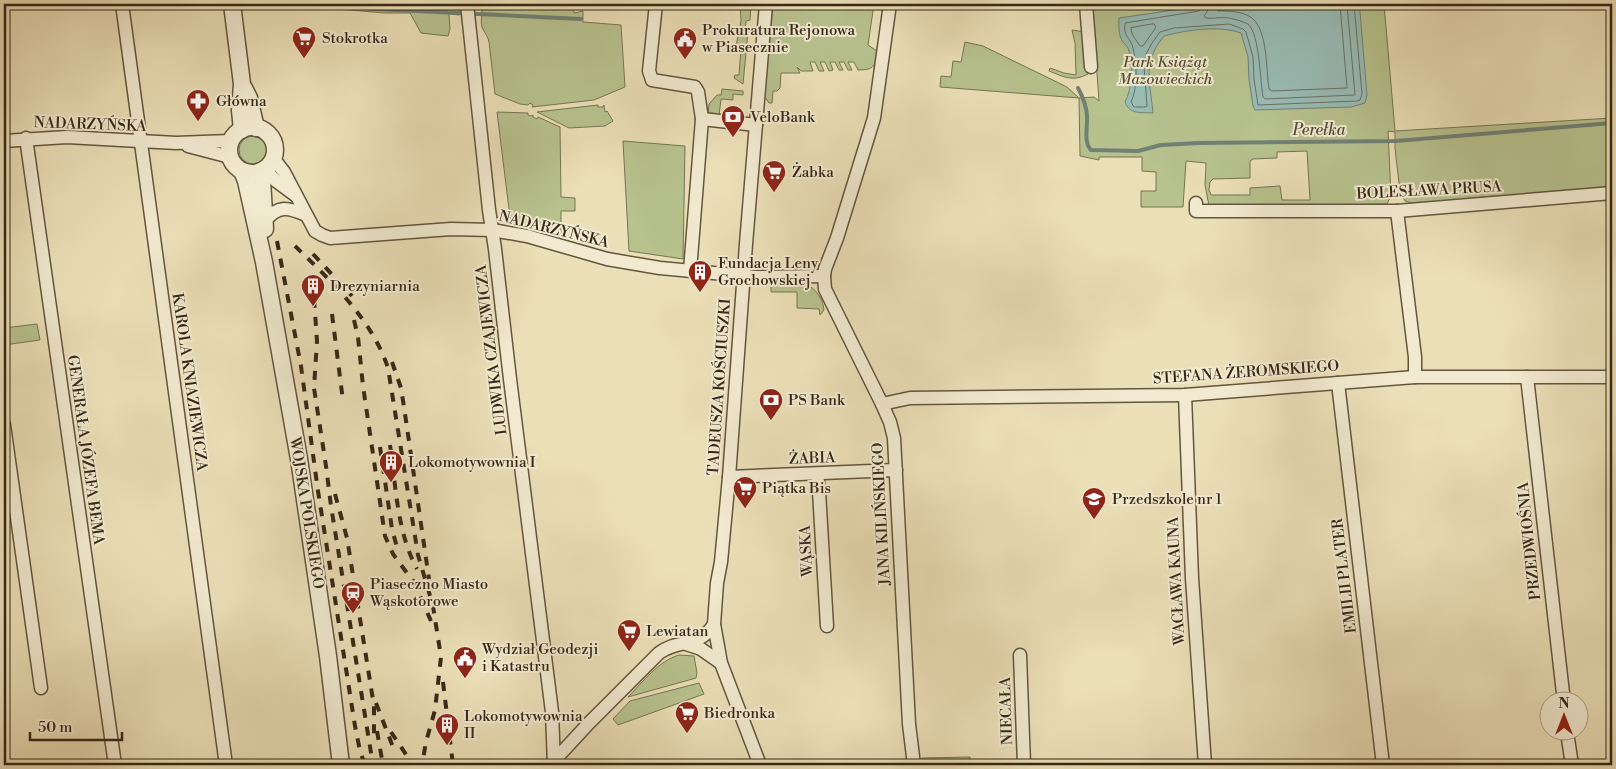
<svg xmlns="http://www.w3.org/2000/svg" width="1616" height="769" font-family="'Libre Bodoni',serif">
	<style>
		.green { fill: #b7c28e; stroke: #767552; fill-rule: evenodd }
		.water { fill: #99bcb5; stroke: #718176 }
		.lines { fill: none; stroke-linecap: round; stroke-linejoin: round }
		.shore { stroke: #687266; stroke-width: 1 }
		.stream { stroke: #718176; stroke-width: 4 }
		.minor-casing { stroke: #63563f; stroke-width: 15 }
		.tertiary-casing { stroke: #63563f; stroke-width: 19 }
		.minor { stroke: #f2ead0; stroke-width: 12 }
		.tertiary { stroke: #f2ead0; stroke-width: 16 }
		.rail { stroke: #362817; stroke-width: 4; stroke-dasharray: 9 9; stroke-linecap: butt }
		.labels { text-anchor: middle; stroke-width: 4; stroke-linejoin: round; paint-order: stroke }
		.poi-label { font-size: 15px; fill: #362817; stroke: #f2ead0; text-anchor: start }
		.park-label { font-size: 15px; font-style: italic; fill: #564e35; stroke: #f2ead0 }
		.street-label { font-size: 15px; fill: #362817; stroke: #f2ead0 }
		.water-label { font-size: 16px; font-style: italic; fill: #4f4d3e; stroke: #f2ead0 }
	</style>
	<rect width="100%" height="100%" fill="#ebdfb7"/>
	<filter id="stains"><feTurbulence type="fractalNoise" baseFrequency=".004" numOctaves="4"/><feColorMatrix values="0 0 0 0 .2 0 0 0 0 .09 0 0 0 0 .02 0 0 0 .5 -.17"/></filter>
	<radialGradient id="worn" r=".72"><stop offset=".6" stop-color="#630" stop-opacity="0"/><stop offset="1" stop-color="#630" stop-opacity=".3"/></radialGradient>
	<g class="green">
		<path d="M 298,4 L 448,4 L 447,8 L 459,7 L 459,15 L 449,14 L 450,29 L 448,36 L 421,33 L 410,13 L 384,13 L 307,6 Z"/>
		<path d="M 478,4 L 573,4 L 574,13 L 583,11 L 583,22 L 621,25 L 625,87 L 594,100 L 532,107 L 533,105 L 530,103 L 528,105 L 520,104 L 495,94 L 489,42 C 488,36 485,34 483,29 C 480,24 482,17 482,11 L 479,8 Z"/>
		<path d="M 740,4 L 751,4 L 750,20 L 746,21 L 745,31 L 748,32 L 743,84 L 734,78 L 735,75 L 739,75 L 741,48 L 736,46 L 741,21 Z"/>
		<path d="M 773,4 L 874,4 L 868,45 L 877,51 C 875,66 875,70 858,70 L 854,62 L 848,62 L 852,70 L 848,70 L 844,62 L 839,62 L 843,70 L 839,70 L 835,62 L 830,62 L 833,70 L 829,71 L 825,62 L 820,62 L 824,71 L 819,71 L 815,62 L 810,62 L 813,71 L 801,71 L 797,67 L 800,73 L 781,73 L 780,88 L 777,91 L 773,91 L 772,103 L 769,103 L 764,96 Z"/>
		<path d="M 1092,4 L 1384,4 L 1395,131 L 1612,118 L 1612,188 L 1415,204 L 1405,201 L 1400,192 L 1395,148 L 1395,132 L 1388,131 L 1391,196 L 1387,204 L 1209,206 L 1205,185 L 1206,163 L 1186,161 L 1183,207 L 1141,207 L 1141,191 L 1156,191 L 1156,172 L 1142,171 L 1142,157 L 1099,157 L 1099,160 L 1080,156 L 1079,98 L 940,87 L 941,76 L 951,77 L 953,61 L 961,62 L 965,42 L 983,46 L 1067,87 L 1079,98 L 1094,97 L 1099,101 ZM 1307,151 L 1310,200 L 1282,200 L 1280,186 L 1250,188 L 1250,195 L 1211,195 L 1209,190 L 1210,182 L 1213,179 L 1250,178 L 1250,161 L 1253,159 L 1277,158 L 1277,152 Z"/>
		<path d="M 1072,30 L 1085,32 L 1089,70 L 1088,74 C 1073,82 1064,77 1049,71 L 1050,68 L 1064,73 L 1076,75 L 1075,43 Z"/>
		<path d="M 722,89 L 743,91 L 743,95 L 733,94 L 733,100 L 721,99 L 719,116 L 708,115 L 709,104 L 717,95 L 721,95 Z"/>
		<path d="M 598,105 L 598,107 L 603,107 L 604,105 L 605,112 L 607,111 L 613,121 L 605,126 L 569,128 L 537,112 Z"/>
		<path d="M 497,112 L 528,113 L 528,115 L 531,116 L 533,115 L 533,117 L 537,119 L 538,117 L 560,127 L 561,197 L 575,198 L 575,211 L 561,211 L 561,234 L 512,221 L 510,217 Z"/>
		<circle cx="253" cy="150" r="14"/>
		<path d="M 623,141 L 685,146 L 683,259 L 629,251 Z"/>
		<path d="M 771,284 L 805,284 C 816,288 823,299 824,310 L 820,315 L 819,309 L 797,308 L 797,292 L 771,292 Z"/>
		<path d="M 37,324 L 40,340 L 4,345 L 4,328 Z"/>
		<path d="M 679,655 L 694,656 L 697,673 L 696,678 L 628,697 C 643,682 658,661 679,655 Z"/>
		<path d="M 699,683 L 704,694 L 618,725 L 613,719 L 630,701 Z"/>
		<path d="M 970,757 L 970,765 L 923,765 L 922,758 Z"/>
	</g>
	<path class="water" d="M 1215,4 L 1358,4 L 1360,12 L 1367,95 L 1365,103 L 1351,107 L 1255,110 L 1253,106 L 1249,79 L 1248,57 L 1241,33 C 1219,25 1187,30 1164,36 C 1142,63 1150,80 1153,113 C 1141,112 1130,115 1125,102 C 1132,90 1134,62 1128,48 C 1127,46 1124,43 1123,42 C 1118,35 1119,26 1119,18 Z"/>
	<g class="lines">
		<g class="shore">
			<path d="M 1203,4 L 1202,8 L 1199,11 L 1125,23 C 1123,38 1130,36 1133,48 C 1137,65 1138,87 1131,102 L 1134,107 L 1145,107 L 1147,106 L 1144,66 L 1146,54 L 1152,43 L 1160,32 L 1174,28 L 1229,24 L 1243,29 L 1246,32 L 1253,57 L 1254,79 L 1258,105 L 1357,101 L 1360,100 L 1362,94 L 1354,4"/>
			<path d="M 1209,4 L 1208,10 L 1204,16 L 1206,18 C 1214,19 1224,16 1233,19 C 1238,20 1244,22 1248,24 C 1260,35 1260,81 1263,97 L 1265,99 L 1355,95 L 1347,4"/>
			<path d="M 1217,4 L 1218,11 C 1230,11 1242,11 1252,18 C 1268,31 1266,71 1269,89 L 1272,91 L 1347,88 L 1340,4"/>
			<path d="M 1154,24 L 1156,27 L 1143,46 L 1140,46 L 1132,34 L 1131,28 Z"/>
		</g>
		<g class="stream">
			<path d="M 341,4 L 374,9 L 581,19"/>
			<path d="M 1078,88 C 1083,97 1086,105 1087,115 C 1088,125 1083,142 1091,150 L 1138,151 L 1161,145 L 1199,143 L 1396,141 L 1612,123"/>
		</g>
		<g class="minor-casing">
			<g id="minor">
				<path d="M 122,4 L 226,765"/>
				<path d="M 467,4 L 489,210 L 495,249 L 510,379 L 552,712 L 554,765"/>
				<path d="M 656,4 L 649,71 L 652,80 L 695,87 L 698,92 L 702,119 L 690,271"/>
				<path d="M 890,4 L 874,118 L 837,238 L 825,269 L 824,276 L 825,289 L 882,404 L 890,422 L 894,438 L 909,724 L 914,765"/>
				<path d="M 1086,4 L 1091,67"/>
				<path d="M 702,119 L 756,125"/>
				<path d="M 26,138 L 115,765"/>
				<path d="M 4,141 L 67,137 L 176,143 L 230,141"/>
				<path d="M 188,146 L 230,157"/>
				<path d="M 273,158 L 284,172 L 315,231 L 322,235 L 330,238 L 451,229 L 492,230 L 527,236 L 607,259 L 660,268 L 756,277 L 824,276"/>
				<path d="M 265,169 L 276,181 L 295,195"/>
				<path d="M 1196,203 L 1196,211 L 1397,211 L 1612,193"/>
				<path d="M 1397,211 L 1415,357 L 1415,377"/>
				<path d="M 265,221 C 278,205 288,207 306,215"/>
				<path d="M 1527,377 L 1564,702"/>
				<path d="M 1338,383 L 1383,765"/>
				<path d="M 1185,395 L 1192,578 L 1205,765"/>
				<path d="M 882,404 L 910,398 L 1185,395 L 1415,377 L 1612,377"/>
				<path d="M 4,425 L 41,688"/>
				<path d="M 817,474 L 819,491 L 827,626"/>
				<path d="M 729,477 L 896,470"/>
				<path d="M 686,644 L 701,649 L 721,663"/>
				<path d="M 1020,655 L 1024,765"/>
				<path d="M 1567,732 L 1572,765"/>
				<path d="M 551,764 L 589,723 L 659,653 C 679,638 699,649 714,624"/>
				<path d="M 760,765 L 721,663 L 714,624 L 717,583 L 721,562 L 729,477 L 746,244 L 766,4"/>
			</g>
		</g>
		<g class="tertiary-casing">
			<g id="tertiary">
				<path d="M 232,4 L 242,84 L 240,110 L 242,130"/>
				<path d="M 244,88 L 249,98 L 256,128"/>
				<circle cx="252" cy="150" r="23"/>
				<path d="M 265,169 L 262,180 L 265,229"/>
				<path d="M 242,171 L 246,181 L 264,262 L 299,459 L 328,656 L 341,765"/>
			</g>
		</g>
		<use href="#minor" class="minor"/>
		<use href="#tertiary" class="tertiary"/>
		<g class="rail">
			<path d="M 277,241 L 301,366 L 318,491 L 355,726 L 360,751 L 365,765"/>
			<path d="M 295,246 C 330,280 372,319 388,368 L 418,555 L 433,606 L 441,657 L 435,710 L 426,742 L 422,765"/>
			<path d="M 313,254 L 352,296"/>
			<path d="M 314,299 L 317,341 L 314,388 L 326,466 L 331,506 L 373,765"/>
			<path d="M 332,314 L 343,401"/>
			<path d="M 354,320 L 358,337 L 363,386 L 385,536 L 393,554 L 415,584"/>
			<path d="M 392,362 L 401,388 L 404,407 L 429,579"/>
			<path d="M 390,445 C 396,487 397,532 417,569"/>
			<path d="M 380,447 L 392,529 L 398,551"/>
			<path d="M 335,494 L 347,538 L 374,706 L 374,740"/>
			<path d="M 413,580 L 431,621"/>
			<path d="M 443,682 L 453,765"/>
			<path d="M 376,703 L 393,747"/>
			<path d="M 377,731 L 383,765"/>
			<path d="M 391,732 L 413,765"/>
		</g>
	</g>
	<defs>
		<g id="supermarket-pin" transform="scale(1.25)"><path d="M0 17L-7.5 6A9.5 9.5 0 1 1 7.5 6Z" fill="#8f2418" stroke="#f2ead0"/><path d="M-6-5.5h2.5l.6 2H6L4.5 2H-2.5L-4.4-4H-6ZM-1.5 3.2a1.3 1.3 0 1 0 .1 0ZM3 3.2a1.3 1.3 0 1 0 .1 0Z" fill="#fff"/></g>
		<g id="civic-pin" transform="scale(1.25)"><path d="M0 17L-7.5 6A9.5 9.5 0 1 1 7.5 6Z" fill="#8f2418" stroke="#f2ead0"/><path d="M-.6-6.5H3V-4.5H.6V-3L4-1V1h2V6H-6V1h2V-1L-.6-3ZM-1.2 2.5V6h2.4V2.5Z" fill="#fff"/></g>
		<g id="pharmacy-pin" transform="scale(1.25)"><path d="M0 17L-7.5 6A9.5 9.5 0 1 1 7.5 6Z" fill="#8f2418" stroke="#f2ead0"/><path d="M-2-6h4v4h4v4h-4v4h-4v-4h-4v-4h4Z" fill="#fff"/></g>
		<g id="bank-pin" transform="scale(1.25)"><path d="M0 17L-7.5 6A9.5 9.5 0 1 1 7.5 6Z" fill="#8f2418" stroke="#f2ead0"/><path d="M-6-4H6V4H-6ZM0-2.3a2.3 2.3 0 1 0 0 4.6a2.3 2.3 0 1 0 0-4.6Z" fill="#fff"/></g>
		<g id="building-pin" transform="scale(1.25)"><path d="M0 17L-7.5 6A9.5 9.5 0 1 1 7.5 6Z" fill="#8f2418" stroke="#f2ead0"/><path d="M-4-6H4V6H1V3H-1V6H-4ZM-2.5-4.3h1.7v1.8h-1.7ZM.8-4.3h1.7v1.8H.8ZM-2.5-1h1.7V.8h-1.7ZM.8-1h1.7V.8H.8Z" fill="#fff"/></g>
		<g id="school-pin" transform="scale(1.25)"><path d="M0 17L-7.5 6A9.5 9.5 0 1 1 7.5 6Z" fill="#8f2418" stroke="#f2ead0"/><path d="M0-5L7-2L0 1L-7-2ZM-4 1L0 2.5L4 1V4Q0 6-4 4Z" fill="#fff"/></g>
		<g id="station-pin" transform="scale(1.25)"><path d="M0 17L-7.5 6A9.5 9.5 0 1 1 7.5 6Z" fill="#8f2418" stroke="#f2ead0"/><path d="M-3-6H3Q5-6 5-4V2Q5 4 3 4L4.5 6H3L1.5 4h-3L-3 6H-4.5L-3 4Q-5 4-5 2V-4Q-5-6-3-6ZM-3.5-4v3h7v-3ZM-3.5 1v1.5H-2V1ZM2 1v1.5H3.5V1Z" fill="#fff"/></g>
	</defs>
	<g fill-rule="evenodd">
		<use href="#supermarket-pin" x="304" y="38"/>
		<use href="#civic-pin" x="685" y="39"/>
		<use href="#pharmacy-pin" x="198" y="101"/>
		<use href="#bank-pin" x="733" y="117"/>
		<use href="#supermarket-pin" x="774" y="172"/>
		<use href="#building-pin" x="700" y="272"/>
		<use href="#building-pin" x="313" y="286"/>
		<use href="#bank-pin" x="771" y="400"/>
		<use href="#building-pin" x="391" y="462"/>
		<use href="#supermarket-pin" x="745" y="488"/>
		<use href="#school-pin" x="1094" y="499"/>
		<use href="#station-pin" x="353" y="593"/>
		<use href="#supermarket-pin" x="629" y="631"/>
		<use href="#civic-pin" x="465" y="658"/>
		<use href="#supermarket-pin" x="687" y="713"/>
		<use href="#building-pin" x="447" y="725"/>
	</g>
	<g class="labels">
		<g class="poi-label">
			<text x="702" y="35">Prokuratura Rejonowa<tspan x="702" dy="17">w Piasecznie</tspan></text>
			<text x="322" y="43">Stokrotka</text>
			<text x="216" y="106">Główna</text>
			<text x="750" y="122">VeloBank</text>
			<text x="792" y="177">Żabka</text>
			<text x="718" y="268">Fundacja Leny<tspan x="718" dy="17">Grochowskiej</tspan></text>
			<text x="330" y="291">Drezyniarnia</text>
			<text x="788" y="405">PS Bank</text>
			<text x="408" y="467">Lokomotywownia I</text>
			<text x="762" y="493">Piątka Bis</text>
			<text x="1112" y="504">Przedszkole nr 1</text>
			<text x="370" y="589">Piaseczno Miasto<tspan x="370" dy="17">Wąskotorowe</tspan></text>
			<text x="646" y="636">Lewiatan</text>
			<text x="482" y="654">Wydział Geodezji<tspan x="482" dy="17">i Katastru</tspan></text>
			<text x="704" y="718">Biedronka</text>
			<text x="464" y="721">Lokomotywownia<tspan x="464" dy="17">II</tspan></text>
		</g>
		<g class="park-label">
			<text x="1165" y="67">Park Książąt<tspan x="1165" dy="17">Mazowieckich</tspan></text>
		</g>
		<g class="street-label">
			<text transform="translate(90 124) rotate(2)" y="5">NADARZYŃSKA</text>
			<text transform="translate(1429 190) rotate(-3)" y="5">BOLESŁAWA PRUSA</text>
			<text transform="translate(554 229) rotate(14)" y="5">NADARZYŃSKA</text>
			<text transform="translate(491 350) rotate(-97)" y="5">LUDWIKA CZAJEWICZA</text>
			<text transform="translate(1246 372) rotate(-4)" y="5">STEFANA ŻEROMSKIEGO</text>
			<text transform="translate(190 382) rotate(82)" y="5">KAROLA KNIAZIEWICZA</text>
			<text transform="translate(719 387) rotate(-86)" y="5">TADEUSZA KOŚCIUSZKI</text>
			<text transform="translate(86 450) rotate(82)" y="5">GENERAŁA JÓZEFA BEMA</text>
			<text transform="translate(812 458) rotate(-2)" y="5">ŻABIA</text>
			<text transform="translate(307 513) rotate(81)" y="5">WOJSKA POLSKIEGO</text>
			<text transform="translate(881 514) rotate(-93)" y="5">JANA KILIŃSKIEGO</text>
			<text transform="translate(1529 541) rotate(-96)" y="5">PRZEDWIOŚNIA</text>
			<text transform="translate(806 551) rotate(-93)" y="5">WĄSKA</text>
			<text transform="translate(1344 576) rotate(-97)" y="5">EMILII PLATER</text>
			<text transform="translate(1176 581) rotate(-93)" y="5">WACŁAWA KAUNA</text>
			<text transform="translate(1006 711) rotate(-92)" y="5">NIECAŁA</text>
		</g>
		<g class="water-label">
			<text x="1319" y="135">Perełka</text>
		</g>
	</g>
	<rect width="1616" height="769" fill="none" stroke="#ebdfb7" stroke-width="20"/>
	<rect x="5" y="5" width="1606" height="759" fill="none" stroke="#362817" stroke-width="2.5"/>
	<rect x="10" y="10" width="1596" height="749" fill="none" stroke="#362817"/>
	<g transform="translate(1564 716)"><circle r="24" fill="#f2ead0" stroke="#a79c86"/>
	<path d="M0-4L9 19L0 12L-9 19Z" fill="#8f2418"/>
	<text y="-8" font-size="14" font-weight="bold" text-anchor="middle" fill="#362817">N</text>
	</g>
	<path d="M30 732v8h92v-8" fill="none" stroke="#362817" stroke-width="2.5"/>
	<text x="38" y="732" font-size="15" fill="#362817" stroke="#f2ead0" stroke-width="4" paint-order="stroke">50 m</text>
	<rect width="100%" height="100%" filter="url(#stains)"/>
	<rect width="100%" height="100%" fill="url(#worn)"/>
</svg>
